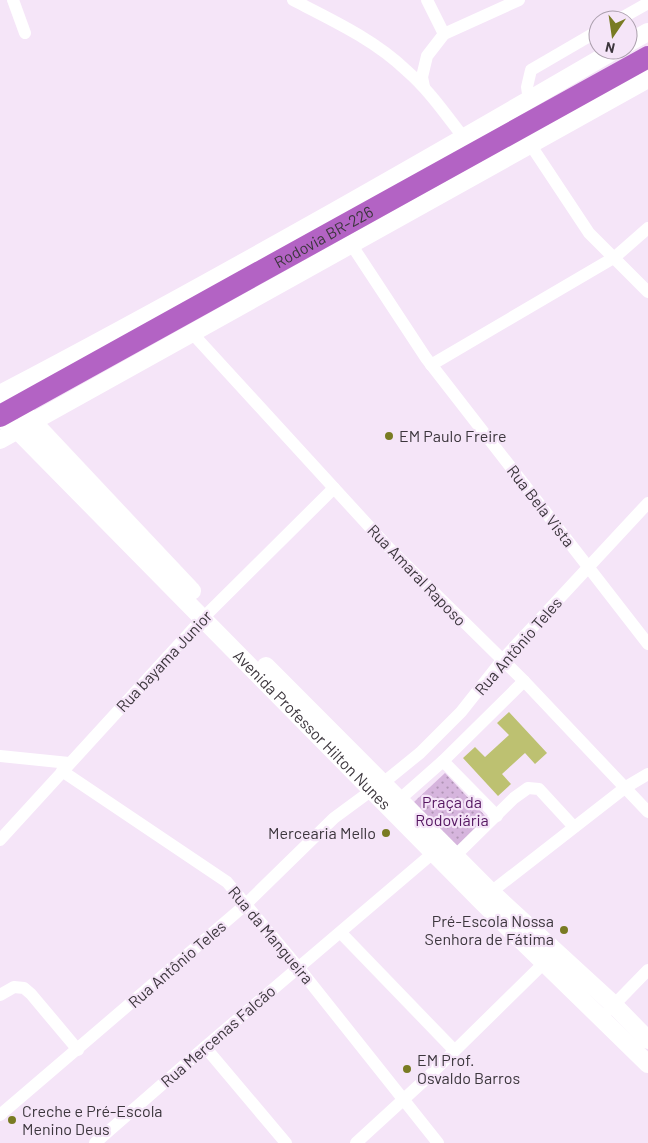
<svg xmlns="http://www.w3.org/2000/svg" width="648" height="1143" font-family="Barlow,sans-serif">
	<style>
		.green { fill: url(#green-dots) }
		.building { fill: #bdc171 }
		.lines { fill: none; stroke-linecap: round; stroke-linejoin: round }
		.street { stroke: #fff; stroke-width: 12 }
		.secondary { stroke: #fff; stroke-width: 18 }
		.highway { stroke: #b363c4; stroke-width: 22 }
		.poi-dot { fill: #797b23; stroke: #f5e5f8; stroke-width: 2 }
		.labels { text-anchor: middle; stroke-width: 4.5; stroke-linejoin: round; paint-order: stroke }
		.street-label { font-size: 16px; fill: #3c363d; stroke: #f5e5f8 }
		.poi-label { font-size: 16px; fill: #3c363d; stroke: #f5e5f8; text-anchor: start }
		.park-label { font-size: 16px; fill: #551761; stroke: #f5e5f8 }
	</style>
	<defs>
		<pattern id="green-dots" width="8" height="8" patternUnits="userSpaceOnUse" patternTransform="scale(1.25)"><rect width="8" height="8" fill="#d6b5dd"/><path d="M2 2h.1M6 6h.1" fill="none" stroke="#af94b4" stroke-width="1.8" stroke-linecap="round"/></pattern>
	</defs>
	<rect width="100%" height="100%" fill="#f5e5f8"/>
	<path class="green" d="M 445,773 L 488,819 L 457,848 L 414,802 Z"/>
	<path class="building" d="M 509,712 L 547,753 L 535,764 L 525,753 L 502,774 L 511,784 L 498,796 L 463,758 L 475,747 L 485,757 L 509,735 L 497,723 Z"/>
	<g class="lines">
		<g class="street">
			<path d="M 13,0 L 25,33"/>
			<path d="M 293,0 C 332,20 375,40 407,71 C 429,90 446,115 464,138"/>
			<path d="M 427,0 L 444,34"/>
			<path d="M 618,20 L 648,3"/>
			<path d="M 424,87 L 422,77 L 427,56 L 444,34 L 519,0"/>
			<path d="M 529,100 L 527,87 L 531,70 L 598,31"/>
			<path d="M 526,138 L 589,233 L 648,292"/>
			<path d="M 351,244 L 426,358 L 648,644"/>
			<path d="M 192,333 L 388,547 L 524,681 L 648,812"/>
			<path d="M 431,365 L 615,257 L 648,228"/>
			<path d="M 0,756 L 69,763"/>
			<path d="M 443,761 L 497,816"/>
			<path d="M 62,771 L 227,882 L 298,967 L 438,1143"/>
			<path d="M 383,783 L 420,753 L 461,712 L 503,659 L 648,503"/>
			<path d="M 400,799 L 443,761 L 524,681"/>
			<path d="M 0,840 L 203,618 L 334,488"/>
			<path d="M 455,856 L 514,798 L 528,788 L 539,789 L 574,827"/>
			<path d="M 491,892 L 626,787 L 648,774"/>
			<path d="M 341,933 L 454,1050"/>
			<path d="M 0,995 L 14,987 L 24,988 L 31,994 L 78,1050"/>
			<path d="M 609,1010 L 648,970"/>
			<path d="M 205,1047 L 286,1143"/>
			<path d="M 0,1115 L 244,906 L 334,818 L 372,790"/>
			<path d="M 95,1143 L 205,1047 L 433,853"/>
			<path d="M 356,1143 L 428,1077 L 543,964"/>
		</g>
		<g class="secondary">
			<path d="M 628,43 L 648,32"/>
			<path d="M 0,394 C 208,285 412,168 615,50"/>
			<path d="M 18,406 L 192,591"/>
			<path id="s1" d="M 0,417 L 18,431 L 481,901 L 648,1064"/>
			<path d="M 0,440 L 648,79"/>
			<path d="M 266,666 L 491,892 L 614,1005 L 648,1040"/>
		</g>
		<path class="highway" id="s2" d="M 0,416 L 648,57"/>
	</g>
	<g class="poi-dot">
		<circle cx="389" cy="436" r="5"/>
		<circle cx="386" cy="833" r="5"/>
		<circle cx="564" cy="930" r="5"/>
		<circle cx="407" cy="1069" r="5"/>
		<circle cx="12" cy="1120" r="5"/>
	</g>
	<g class="labels">
		<g class="street-label">
			<text dy="6" stroke="none"><textPath href="#s2" startOffset="370">Rodovia BR-226</textPath></text>
			<text transform="translate(541 506) rotate(52)" y="6">Rua Bela Vista</text>
			<text transform="translate(417 575) rotate(46)" y="6">Rua Amaral Raposo</text>
			<text transform="translate(518 646) rotate(-49)" y="6">Rua Antônio Teles</text>
			<text transform="translate(164 661) rotate(-47)" y="6">Rua bayama Junior</text>
			<text dy="6" stroke="none"><textPath href="#s1" startOffset="442">Avenida Professor Hilton Nunes</textPath></text>
			<text transform="translate(271 935) rotate(50)" y="6">Rua da Mangueira</text>
			<text transform="translate(177 964) rotate(-41)" y="6">Rua Antônio Teles</text>
			<text transform="translate(218 1036) rotate(-41)" y="6">Rua Mercenas Falcão</text>
		</g>
		<g class="poi-label">
			<text x="399" y="442">EM Paulo Freire</text>
			<text x="376" y="839" text-anchor="end">Mercearia Mello</text>
			<text x="554" y="927" text-anchor="end">Pré-Escola Nossa<tspan x="554" dy="18">Senhora de Fátima</tspan></text>
			<text x="417" y="1066">EM Prof.<tspan x="417" dy="18">Osvaldo Barros</tspan></text>
			<text x="22" y="1117">Creche e Pré-Escola<tspan x="22" dy="18">Menino Deus</tspan></text>
		</g>
		<g class="park-label">
			<text x="452" y="808">Praça da<tspan x="452" dy="18">Rodoviária</tspan></text>
		</g>
	</g>
	<g transform="translate(613 35) rotate(193)"><circle r="24" fill="#f5e5f8" stroke="#ab9fad"/>
	<path d="M0-4L9 19L0 12L-9 19Z" fill="#797b23"/>
	<text y="-8" font-size="14" font-weight="bold" text-anchor="middle" fill="#3c363d">N</text>
	</g>
</svg>
